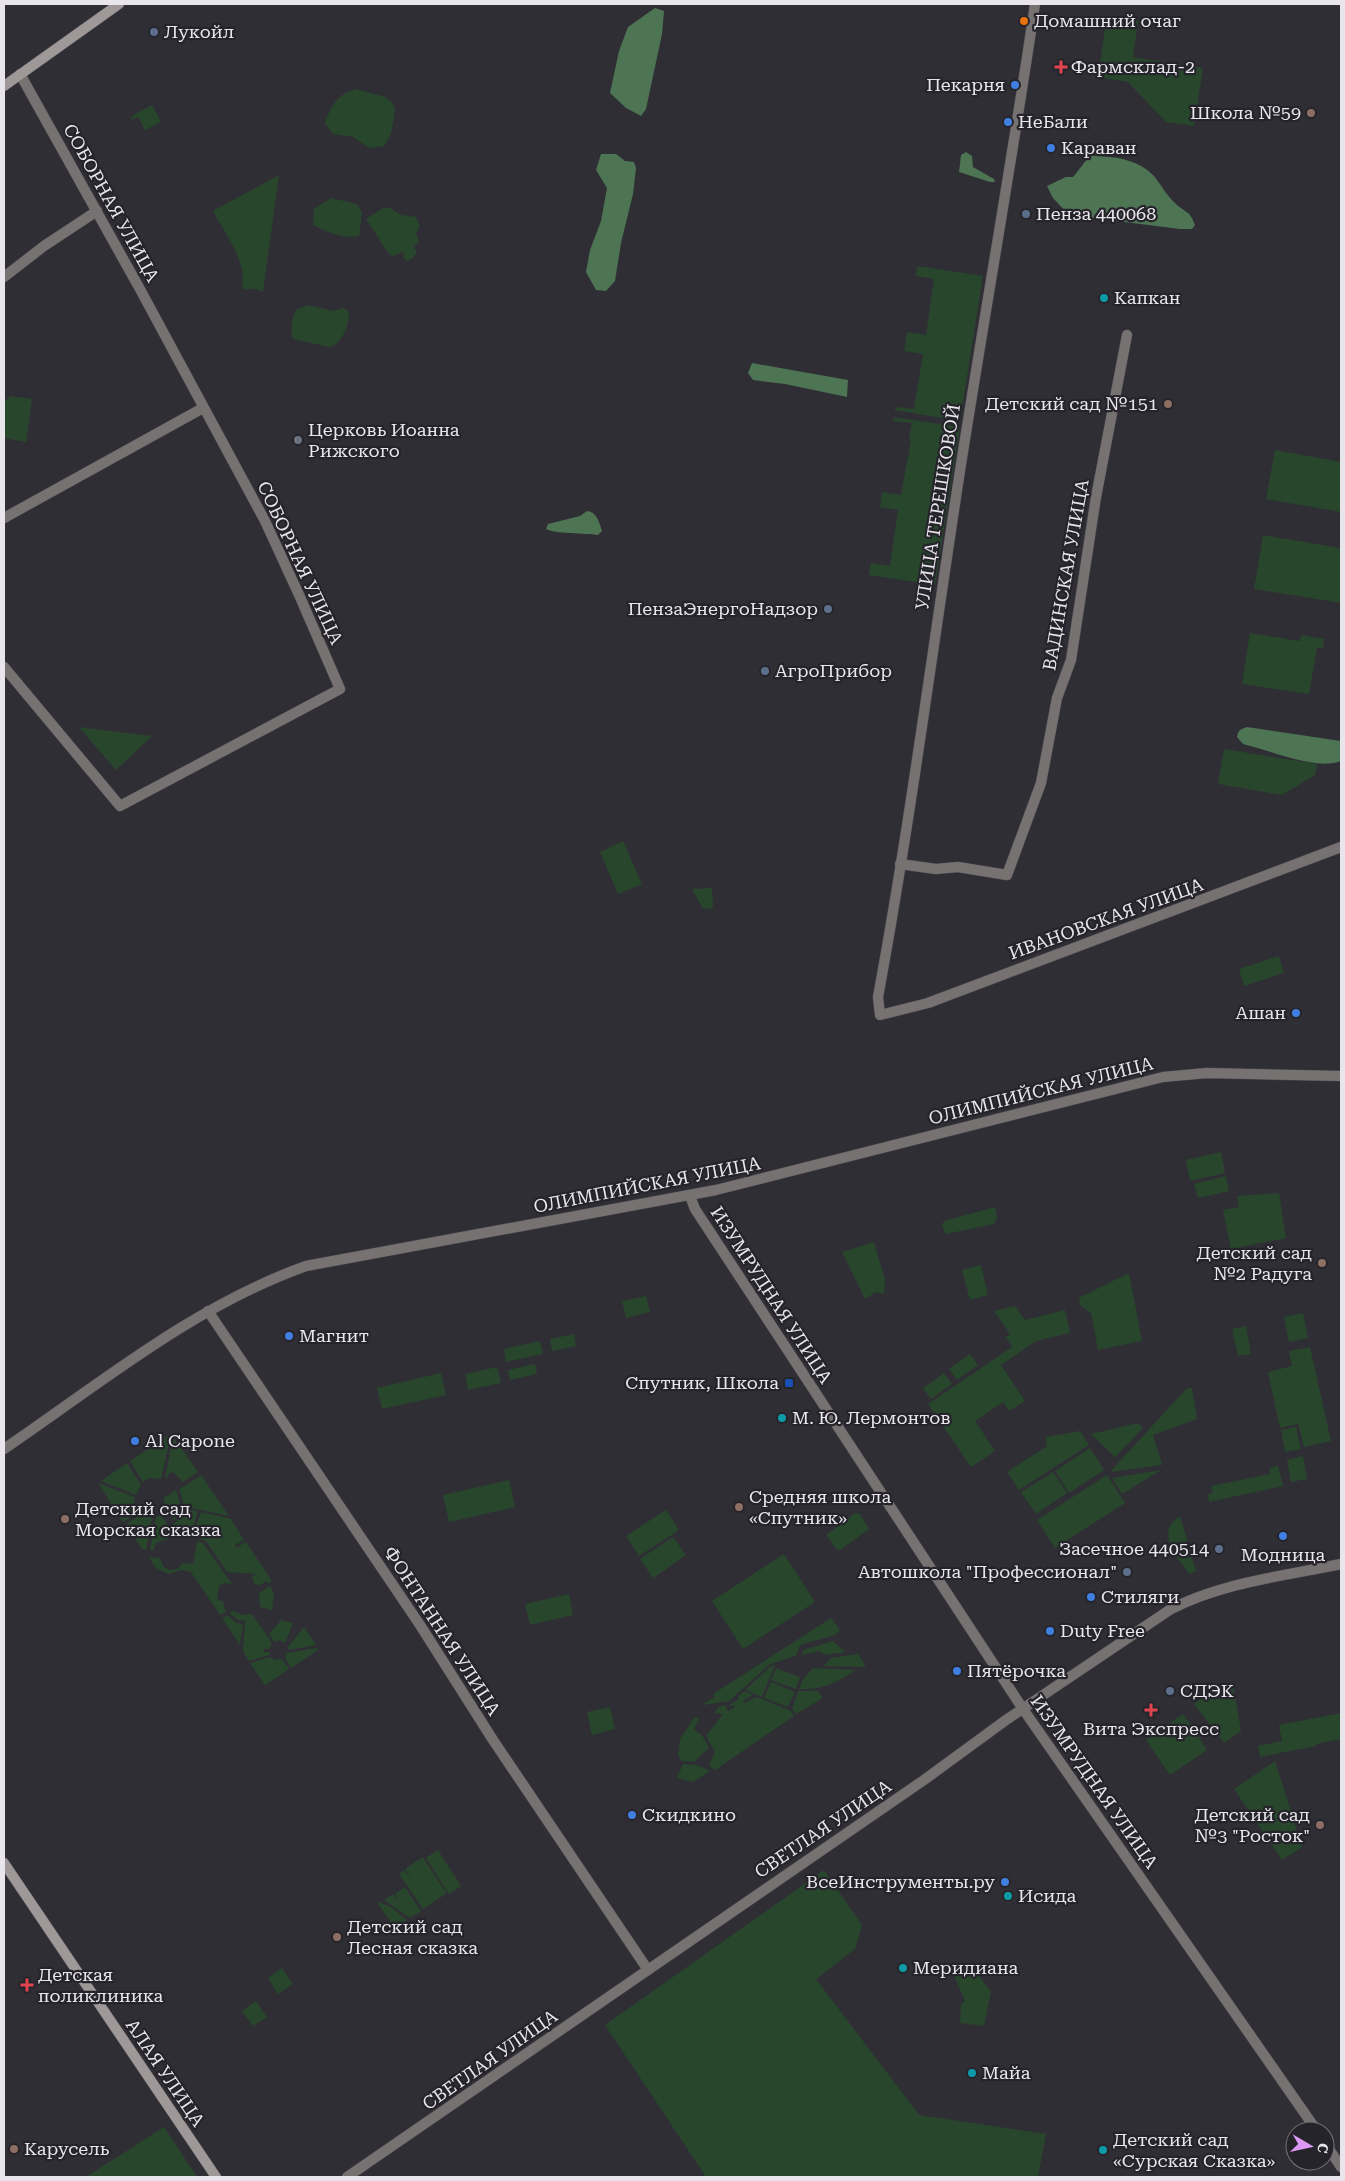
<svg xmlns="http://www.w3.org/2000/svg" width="1345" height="2181" font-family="'Roboto Serif',serif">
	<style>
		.green { fill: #27462c }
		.forest { fill: #4d7453 }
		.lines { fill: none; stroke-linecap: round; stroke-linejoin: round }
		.street-casing { stroke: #4d4b52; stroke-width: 11 }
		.secondary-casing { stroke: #4d4b52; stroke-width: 11 }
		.street { stroke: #777272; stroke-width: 10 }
		.secondary { stroke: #9f9898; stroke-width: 10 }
		.food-dot { fill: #e8710a; stroke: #26242b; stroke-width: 2 }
		.service-dot { fill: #5c6f8a; stroke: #26242b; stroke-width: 2 }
		.health-dot { fill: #e0444e; stroke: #26242b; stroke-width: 2 }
		.shop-dot { fill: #3f7fe0; stroke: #26242b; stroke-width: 2 }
		.education-dot { fill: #8d6e63; stroke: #26242b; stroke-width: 2 }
		.culture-dot { fill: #0f9aa8; stroke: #26242b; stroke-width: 2 }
		.worship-dot { fill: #6b7280; stroke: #26242b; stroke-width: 2 }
		.transit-dot { fill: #1a4fb4; stroke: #26242b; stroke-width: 2 }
		.labels { text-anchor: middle; stroke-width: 4.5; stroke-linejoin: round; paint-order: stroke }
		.poi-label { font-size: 18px; fill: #e8e6eb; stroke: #26242b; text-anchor: start }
		.street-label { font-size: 18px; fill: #e8e6eb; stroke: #26242b }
	</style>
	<rect width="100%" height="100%" fill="#302e35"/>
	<g class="green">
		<path d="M 1107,16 L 1138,21 L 1133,57 L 1203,68 L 1194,126 L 1166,122 L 1128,82 L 1098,77 Z"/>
		<path d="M 356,89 L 385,97 L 393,103 L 395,110 L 391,134 L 384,146 L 369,148 L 353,137 L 333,134 L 325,123 C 332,105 336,95 356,89 Z"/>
		<path d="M 152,105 L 161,122 L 145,130 L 138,117 L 131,120 L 132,116 Z"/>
		<path d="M 279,175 L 263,292 L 256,289 L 244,289 L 242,286 C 247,260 224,233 213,211 Z"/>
		<path d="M 331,198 L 357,204 L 362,212 L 359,236 C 343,239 326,232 313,225 L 314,209 Z"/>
		<path d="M 383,208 L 390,208 L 401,215 L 416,217 L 420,226 L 416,234 L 419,241 L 414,247 L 417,252 L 412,259 L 407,261 L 403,258 L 404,254 L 402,252 L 394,256 L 389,254 L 366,219 Z"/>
		<path d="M 917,266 L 983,276 L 960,421 L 895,410 L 895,407 L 914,409 L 923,354 L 904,351 L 907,332 L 926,335 L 934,279 L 916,276 Z"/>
		<path d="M 308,305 L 333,311 L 344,308 L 349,312 C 349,324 343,343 330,347 L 293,339 C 290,332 292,317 296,310 Z"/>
		<path d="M 11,396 L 32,399 L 26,442 L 4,438 L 4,401 Z"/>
		<path d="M 894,417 L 960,427 L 935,585 L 869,575 L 871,563 L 890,566 L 898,510 L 880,507 L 882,492 L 901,495 L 911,440 L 909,439 L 912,423 L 893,421 Z"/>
		<path d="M 1275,450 L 1341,462 L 1341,512 L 1266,499 Z"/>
		<path d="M 1263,535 L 1341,548 L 1341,603 L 1254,589 Z"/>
		<path d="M 1250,633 L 1300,641 L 1301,635 L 1324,639 L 1323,648 L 1317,648 L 1309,694 L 1242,684 Z"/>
		<path d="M 79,727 L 152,736 L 116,770 Z"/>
		<path d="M 1224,749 L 1317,764 L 1315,775 L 1282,795 L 1218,784 Z"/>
		<path d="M 623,841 L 642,884 L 618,894 L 600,852 Z"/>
		<path d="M 712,888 L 713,908 L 703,909 L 692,889 Z"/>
		<path d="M 1279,956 L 1284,973 L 1244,986 L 1239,969 Z"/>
		<path d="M 1221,1152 L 1225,1173 L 1190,1181 L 1186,1160 Z"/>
		<path d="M 1226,1176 L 1229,1191 L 1198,1198 L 1194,1184 Z"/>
		<path d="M 1279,1193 L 1286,1238 L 1231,1249 L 1223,1210 L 1239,1207 L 1237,1196 Z"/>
		<path d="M 995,1207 L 997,1218 L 994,1224 L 946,1234 L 942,1225 L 944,1221 Z"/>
		<path d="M 874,1242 L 885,1280 L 884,1294 L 876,1292 L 865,1299 L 842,1252 Z"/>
		<path d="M 981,1265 L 988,1295 L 970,1300 L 962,1270 Z"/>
		<path d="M 1129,1273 L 1142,1341 L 1098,1350 L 1091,1313 L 1080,1305 L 1079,1298 Z"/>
		<path d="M 646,1296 L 650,1312 L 626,1318 L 622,1301 Z"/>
		<path d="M 1015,1306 L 1025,1320 L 1065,1310 L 1070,1333 L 1036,1341 L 1001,1365 L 1025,1401 L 1009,1411 L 1003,1402 L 975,1421 L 995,1451 L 971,1467 L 928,1404 L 1012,1347 L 1006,1337 L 1010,1334 L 994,1311 Z"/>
		<path d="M 1303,1313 L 1308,1338 L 1289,1342 L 1284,1317 Z"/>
		<path d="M 1246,1326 L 1251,1354 L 1238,1356 L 1232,1329 Z"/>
		<path d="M 574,1334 L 576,1346 L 552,1351 L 550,1339 Z"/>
		<path d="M 540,1341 L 543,1354 L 506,1362 L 504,1349 Z"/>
		<path d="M 1310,1347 L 1331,1441 L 1304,1447 L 1298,1424 L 1280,1428 L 1268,1372 L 1292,1366 L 1289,1351 Z"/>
		<path d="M 970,1354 L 978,1365 L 957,1380 L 949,1369 Z"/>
		<path d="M 535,1364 L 537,1374 L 510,1380 L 508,1370 Z"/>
		<path d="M 497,1367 L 501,1383 L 468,1390 L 465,1374 Z"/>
		<path d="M 441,1373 L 446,1395 L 382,1409 L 377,1388 Z"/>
		<path d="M 944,1373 L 952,1384 L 931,1399 L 923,1388 Z"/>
		<path d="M 1187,1388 L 1192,1388 L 1197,1419 L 1153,1435 L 1162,1465 L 1110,1472 Z"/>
		<path d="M 1138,1423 L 1143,1428 L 1115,1457 L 1091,1434 Z"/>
		<path d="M 1296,1427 L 1301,1449 L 1285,1452 L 1281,1430 Z"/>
		<path d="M 1080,1431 L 1089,1445 L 1019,1490 L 1007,1472 L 1047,1446 L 1046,1437 Z"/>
		<path d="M 171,1434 L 161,1479 L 150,1478 L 143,1482 L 130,1461 Z"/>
		<path d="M 173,1437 L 198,1472 L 183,1482 L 175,1474 L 170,1472 L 167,1478 L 165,1478 Z"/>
		<path d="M 1090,1448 L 1104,1470 L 1069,1493 L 1055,1471 Z"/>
		<path d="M 1303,1456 L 1307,1479 L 1291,1482 L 1287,1460 Z"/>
		<path d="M 127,1463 L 141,1485 L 136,1495 L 101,1481 Z"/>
		<path d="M 1278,1466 L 1283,1486 L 1209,1502 L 1208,1494 L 1213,1493 L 1211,1486 L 1270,1474 L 1269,1468 Z"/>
		<path d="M 1161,1470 L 1122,1494 L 1112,1478 Z"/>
		<path d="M 1053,1472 L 1067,1493 L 1036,1514 L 1021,1492 Z"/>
		<path d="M 201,1475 L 229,1516 L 183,1506 L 182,1498 L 179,1490 Z"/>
		<path d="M 1107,1475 L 1125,1503 L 1055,1548 L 1037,1520 Z"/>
		<path d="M 509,1480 L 515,1507 L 449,1522 L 443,1495 Z"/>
		<path d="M 98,1483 L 135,1497 L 134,1504 L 136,1514 L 123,1522 Z"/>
		<path d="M 176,1490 L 180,1503 L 175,1520 L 164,1510 L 164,1498 Z"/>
		<path d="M 182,1508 L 198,1511 L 194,1524 L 187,1534 L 175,1530 L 172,1525 L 177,1521 Z"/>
		<path d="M 666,1510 L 679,1530 L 639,1556 L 626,1536 Z"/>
		<path d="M 144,1512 L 152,1516 L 146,1550 L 142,1549 L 125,1525 Z"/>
		<path d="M 201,1512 L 231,1519 L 244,1540 L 235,1545 L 236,1548 L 246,1542 L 272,1581 L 268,1583 L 266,1581 L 259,1586 L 254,1583 L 253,1579 L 251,1578 L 256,1574 L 227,1572 L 206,1541 L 190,1535 L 196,1526 Z"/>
		<path d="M 855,1513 L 860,1514 L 869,1529 L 840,1550 L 836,1549 L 826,1535 Z"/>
		<path d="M 161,1515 L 173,1533 L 179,1535 L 156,1543 L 154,1550 L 150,1550 L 156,1517 Z"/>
		<path d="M 1180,1516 L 1196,1571 L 1189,1574 C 1177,1557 1154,1532 1180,1516 Z"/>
		<path d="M 673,1537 L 686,1555 L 653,1578 L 640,1559 Z"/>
		<path d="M 197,1541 L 203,1543 L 232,1584 L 224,1583 L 219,1586 L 217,1600 L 223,1601 L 226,1612 L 220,1615 L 191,1572 L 182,1570 L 168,1574 L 156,1568 L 150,1559 L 151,1557 L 160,1558 L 163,1566 L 169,1570 L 177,1569 L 183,1563 L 193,1564 Z"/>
		<path d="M 784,1554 L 815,1602 L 743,1649 L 712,1601 Z"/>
		<path d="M 270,1586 L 274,1594 L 272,1610 L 260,1607 L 259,1593 Z"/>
		<path d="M 569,1594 L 573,1615 L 530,1625 L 525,1604 Z"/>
		<path d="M 233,1611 L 243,1615 L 252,1614 L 272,1643 L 269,1649 L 264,1649 L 264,1652 L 270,1652 L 270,1655 L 249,1661 L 243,1651 L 245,1621 L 238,1620 L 229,1613 Z"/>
		<path d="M 227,1615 L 236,1623 L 243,1624 L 240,1645 L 222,1618 Z"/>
		<path d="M 831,1618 L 840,1630 L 835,1635 L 800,1645 L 796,1656 L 770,1664 L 729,1701 L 704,1705 L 703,1704 L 715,1697 L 713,1694 Z"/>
		<path d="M 280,1620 L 293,1623 L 285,1643 L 279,1640 L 274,1642 L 269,1633 L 279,1623 Z"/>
		<path d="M 304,1627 L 316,1645 L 289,1650 L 288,1647 Z"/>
		<path d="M 833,1641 L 845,1652 L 826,1655 L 819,1651 L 802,1655 L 803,1650 Z"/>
		<path d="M 317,1648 L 318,1650 L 291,1668 L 285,1658 L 287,1653 Z"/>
		<path d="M 858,1654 L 866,1667 L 824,1666 L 831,1658 Z"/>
		<path d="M 271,1657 L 275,1660 L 282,1659 L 289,1669 L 265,1685 L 250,1663 Z"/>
		<path d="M 775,1665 L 762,1697 L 745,1690 L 771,1666 Z"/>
		<path d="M 776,1668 L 800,1677 L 796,1689 L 771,1680 Z"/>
		<path d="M 813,1668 L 856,1670 C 835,1683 824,1690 799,1689 L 803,1679 Z"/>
		<path d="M 771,1682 L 795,1692 L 788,1707 L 764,1698 Z"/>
		<path d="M 1233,1685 L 1241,1731 L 1224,1743 L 1194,1704 L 1213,1690 L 1221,1701 L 1223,1689 Z"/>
		<path d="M 744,1691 L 753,1695 L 743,1701 L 744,1703 L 757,1697 L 791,1711 L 794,1716 L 715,1770 L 709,1766 L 715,1752 L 706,1736 L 723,1714 L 714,1713 L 719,1707 L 725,1705 L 728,1711 L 735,1707 L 733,1705 L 729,1707 L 730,1704 L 739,1699 L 737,1697 Z"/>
		<path d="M 798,1691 L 818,1691 L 823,1698 L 796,1714 L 792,1709 Z"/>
		<path d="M 610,1707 L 615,1729 L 592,1735 L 587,1712 Z"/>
		<path d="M 1341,1713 L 1341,1739 L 1316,1744 L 1316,1746 L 1260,1757 L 1258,1746 L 1282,1741 L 1279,1725 Z"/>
		<path d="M 1183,1714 L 1207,1750 L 1170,1775 L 1146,1740 Z"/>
		<path d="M 694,1718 L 699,1718 L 694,1729 L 702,1735 L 709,1748 L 694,1762 L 682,1761 L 678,1756 L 680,1739 Z"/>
		<path d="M 1275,1761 L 1302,1847 L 1282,1860 L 1234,1789 Z"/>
		<path d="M 683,1764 L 697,1765 L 710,1771 L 693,1782 L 677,1778 Z"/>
		<path d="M 438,1850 L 461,1886 L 449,1894 L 426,1858 Z"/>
		<path d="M 423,1857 L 435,1876 L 417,1888 L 435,1876 L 447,1893 L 423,1909 L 399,1874 L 404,1870 L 413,1882 L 405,1869 Z"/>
		<path d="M 824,1870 L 862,1925 L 855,1949 L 816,1979 L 919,2115 L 1046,2134 L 1038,2177 L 706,2177 L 605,2025 Z"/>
		<path d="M 405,1887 L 421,1911 L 410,1918 L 384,1900 L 393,1894 L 399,1902 L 395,1894 Z"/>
		<path d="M 376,1901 L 391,1907 L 407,1920 L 395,1928 Z"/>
		<path d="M 967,1963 L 979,1965 L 980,1978 L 991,1991 L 984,2026 L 960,2023 L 961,2004 L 965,2001 L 953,1973 Z"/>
		<path d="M 282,1968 L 293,1984 L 278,1994 L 268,1978 Z"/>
		<path d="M 256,2001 L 267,2017 L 253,2026 L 242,2011 Z"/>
		<path d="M 164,2127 L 197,2177 L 86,2177 Z"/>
	</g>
	<g class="forest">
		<path d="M 655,8 L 664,11 L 662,34 L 646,109 L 641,116 L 626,108 L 610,93 L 619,51 L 628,27 Z"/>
		<path d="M 966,152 L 972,156 L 973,167 L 994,179 L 995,182 L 990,182 L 959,172 L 961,155 Z"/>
		<path d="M 601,154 L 616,154 L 625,161 L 634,162 L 636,168 L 633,194 L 621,243 L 615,281 L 606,291 L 596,290 L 586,272 L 590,250 L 601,221 L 607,188 L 596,170 Z"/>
		<path d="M 1091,156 C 1113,156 1137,159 1153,175 C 1161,184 1166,195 1175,203 C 1185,213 1190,210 1195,225 L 1192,229 L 1180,229 L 1069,215 L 1053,198 L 1047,186 L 1066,177 L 1073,177 C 1080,170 1083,162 1091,156 Z"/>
		<path d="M 752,363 L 848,380 L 847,397 L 785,384 L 753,380 L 748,373 Z"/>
		<path d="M 587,511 C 597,512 599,522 602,531 L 598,535 C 585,533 554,534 546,529 L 548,524 L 580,516 Z"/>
		<path d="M 1247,727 L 1341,741 L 1341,761 C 1315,771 1270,750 1243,744 L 1237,737 C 1238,730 1241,729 1247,727 Z"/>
	</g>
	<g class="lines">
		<g class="street-casing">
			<g id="street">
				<path d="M 1035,4 C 1013,155 986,306 962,458 C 934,637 911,818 878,997 L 880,1015 L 928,1003 L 1341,847"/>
				<path d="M 4,277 L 44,246 L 97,211"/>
				<path d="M 4,518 L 203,408"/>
				<path d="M 4,667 L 120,806 L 340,689 L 300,597 L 265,521 L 141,291 L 20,74"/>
				<path d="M 900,864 L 936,869 L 958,867 L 1007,875 L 1041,783 L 1057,698 L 1071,660 L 1096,497 L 1127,335"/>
				<path d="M 690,1196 L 695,1209 L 1023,1709 L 1317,2131"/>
				<path d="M 208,1311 L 420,1625 L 493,1740 L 648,1970"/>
				<path d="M 4,1449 C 101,1383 194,1306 306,1266 L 716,1190 L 1163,1077 L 1207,1073 L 1341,1076"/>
				<path d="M 1325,2143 L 1341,2167"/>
				<path d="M 347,2177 L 924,1780 L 1006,1720 L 1171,1609 C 1224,1582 1284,1576 1341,1564"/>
			</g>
		</g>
		<g class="secondary-casing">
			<g id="secondary">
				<path d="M 4,86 L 119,4"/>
				<path d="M 4,1863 L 216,2177"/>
			</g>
		</g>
		<use href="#street" class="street"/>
		<use href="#secondary" class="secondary"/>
	</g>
	<circle class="food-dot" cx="1024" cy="21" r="5"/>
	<g class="service-dot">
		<circle cx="154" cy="32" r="5"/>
		<circle cx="1026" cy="214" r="5"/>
		<circle cx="828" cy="609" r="5"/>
		<circle cx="765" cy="671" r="5"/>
		<circle cx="1219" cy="1549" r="5"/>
		<circle cx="1127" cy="1572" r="5"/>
		<circle cx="1170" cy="1691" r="5"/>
	</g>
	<g class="health-dot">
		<path d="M1058.5 59.5h5v5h5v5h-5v5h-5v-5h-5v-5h5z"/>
		<path d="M1148.5 1702.5h5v5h5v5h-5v5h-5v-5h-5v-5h5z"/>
		<path d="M24.5 1977.5h5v5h5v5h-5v5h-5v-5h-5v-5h5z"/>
	</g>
	<g class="shop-dot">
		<circle cx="1015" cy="85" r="5"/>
		<circle cx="1008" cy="122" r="5"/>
		<circle cx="1051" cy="148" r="5"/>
		<circle cx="1296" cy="1013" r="5"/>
		<circle cx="289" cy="1336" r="5"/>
		<circle cx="135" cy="1441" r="5"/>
		<circle cx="1283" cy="1536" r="5"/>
		<circle cx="1091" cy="1597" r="5"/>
		<circle cx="1050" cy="1631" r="5"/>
		<circle cx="957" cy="1671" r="5"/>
		<circle cx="632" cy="1815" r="5"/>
		<circle cx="1005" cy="1882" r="5"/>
	</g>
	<g class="education-dot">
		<circle cx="1311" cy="113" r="5"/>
		<circle cx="1168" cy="404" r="5"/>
		<circle cx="1322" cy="1263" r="5"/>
		<circle cx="739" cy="1507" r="5"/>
		<circle cx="65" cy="1519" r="5"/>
		<circle cx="1320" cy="1825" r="5"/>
		<circle cx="337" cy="1937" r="5"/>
		<circle cx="14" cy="2149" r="5"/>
	</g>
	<g class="culture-dot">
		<circle cx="1104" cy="298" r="5"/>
		<circle cx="782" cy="1418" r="5"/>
		<circle cx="1008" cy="1896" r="5"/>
		<circle cx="903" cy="1968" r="5"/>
		<circle cx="972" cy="2073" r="5"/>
		<circle cx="1103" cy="2150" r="5"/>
	</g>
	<circle class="worship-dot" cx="298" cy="440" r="5"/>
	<rect class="transit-dot" x="784" y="1378" width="10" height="10" rx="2.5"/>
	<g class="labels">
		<g class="poi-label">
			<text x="1034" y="27">Домашний очаг</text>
			<text x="164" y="38">Лукойл</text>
			<text x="1071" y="73">Фармсклад-2</text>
			<text x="1005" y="91" text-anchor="end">Пекарня</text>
			<text x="1301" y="119" text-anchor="end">Школа №59</text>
			<text x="1018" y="128">НеБали</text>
			<text x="1061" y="154">Караван</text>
			<text x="1036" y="220">Пенза 440068</text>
			<text x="1114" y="304">Капкан</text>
			<text x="1158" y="410" text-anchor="end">Детский сад №151</text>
			<text x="308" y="436">Церковь Иоанна<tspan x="308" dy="21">Рижского</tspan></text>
			<text x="818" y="615" text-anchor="end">ПензаЭнергоНадзор</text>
			<text x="775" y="677">АгроПрибор</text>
			<text x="1286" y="1019" text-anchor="end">Ашан</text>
			<text x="1312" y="1259" text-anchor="end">Детский сад<tspan x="1312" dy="21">№2 Радуга</tspan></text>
			<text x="299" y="1342">Магнит</text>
			<text x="779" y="1389" text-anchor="end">Спутник, Школа</text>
			<text x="792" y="1424">М. Ю. Лермонтов</text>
			<text x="145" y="1447">Al Capone</text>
			<text x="749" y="1503">Средняя школа<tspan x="749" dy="21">«Спутник»</tspan></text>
			<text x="75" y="1515">Детский сад<tspan x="75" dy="21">Морская сказка</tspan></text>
			<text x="1209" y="1555" text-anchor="end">Засечное 440514</text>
			<text x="1283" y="1561" text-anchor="middle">Модница</text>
			<text x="1117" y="1578" text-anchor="end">Автошкола "Профессионал"</text>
			<text x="1101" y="1603">Стиляги</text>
			<text x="1060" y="1637">Duty Free</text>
			<text x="967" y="1677">Пятёрочка</text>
			<text x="1180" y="1697">СДЭК</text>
			<text x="1151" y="1735" text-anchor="middle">Вита Экспресс</text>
			<text x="642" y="1821">Скидкино</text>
			<text x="1310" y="1821" text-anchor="end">Детский сад<tspan x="1310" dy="21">№3 "Росток"</tspan></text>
			<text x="995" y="1888" text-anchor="end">ВсеИнструменты.ру</text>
			<text x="1018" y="1902">Исида</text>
			<text x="347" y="1933">Детский сад<tspan x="347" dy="21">Лесная сказка</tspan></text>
			<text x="913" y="1974">Меридиана</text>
			<text x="38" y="1981">Детская<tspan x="38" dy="21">поликлиника</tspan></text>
			<text x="982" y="2079">Майа</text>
			<text x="1113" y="2146">Детский сад<tspan x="1113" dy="21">«Сурская Сказка»</tspan></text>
			<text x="24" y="2155">Карусель</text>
		</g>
		<g class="street-label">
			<text transform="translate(111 203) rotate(61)" y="6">СОБОРНАЯ УЛИЦА</text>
			<text transform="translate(938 507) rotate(-81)" y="6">УЛИЦА ТЕРЕШКОВОЙ</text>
			<text transform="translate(300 563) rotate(65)" y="6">СОБОРНАЯ УЛИЦА</text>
			<text transform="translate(1066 575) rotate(-80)" y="6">ВАДИНСКАЯ УЛИЦА</text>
			<text transform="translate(1106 919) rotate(-20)" y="6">ИВАНОВСКАЯ УЛИЦА</text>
			<text transform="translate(1041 1091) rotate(-14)" y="6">ОЛИМПИЙСКАЯ УЛИЦА</text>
			<text transform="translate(647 1185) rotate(-11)" y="6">ОЛИМПИЙСКАЯ УЛИЦА</text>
			<text transform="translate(771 1295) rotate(57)" y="6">ИЗУМРУДНАЯ УЛИЦА</text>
			<text transform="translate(442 1631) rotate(57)" y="6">ФОНТАННАЯ УЛИЦА</text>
			<text transform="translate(1094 1782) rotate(55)" y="6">ИЗУМРУДНАЯ УЛИЦА</text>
			<text transform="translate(823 1829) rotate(-34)" y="6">СВЕТЛАЯ УЛИЦА</text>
			<text transform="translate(490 2060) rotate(-35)" y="6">СВЕТЛАЯ УЛИЦА</text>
			<text transform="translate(165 2073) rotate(56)" y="6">АЛАЯ УЛИЦА</text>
		</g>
	</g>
	<rect width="1345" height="2181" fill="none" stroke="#e8e6eb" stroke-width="10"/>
	<g transform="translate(1310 2146) rotate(99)"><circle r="24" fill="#26242b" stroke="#747278"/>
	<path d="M0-4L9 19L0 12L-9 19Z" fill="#db99f5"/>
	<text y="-8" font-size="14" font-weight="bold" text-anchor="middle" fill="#e8e6eb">С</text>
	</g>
</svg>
